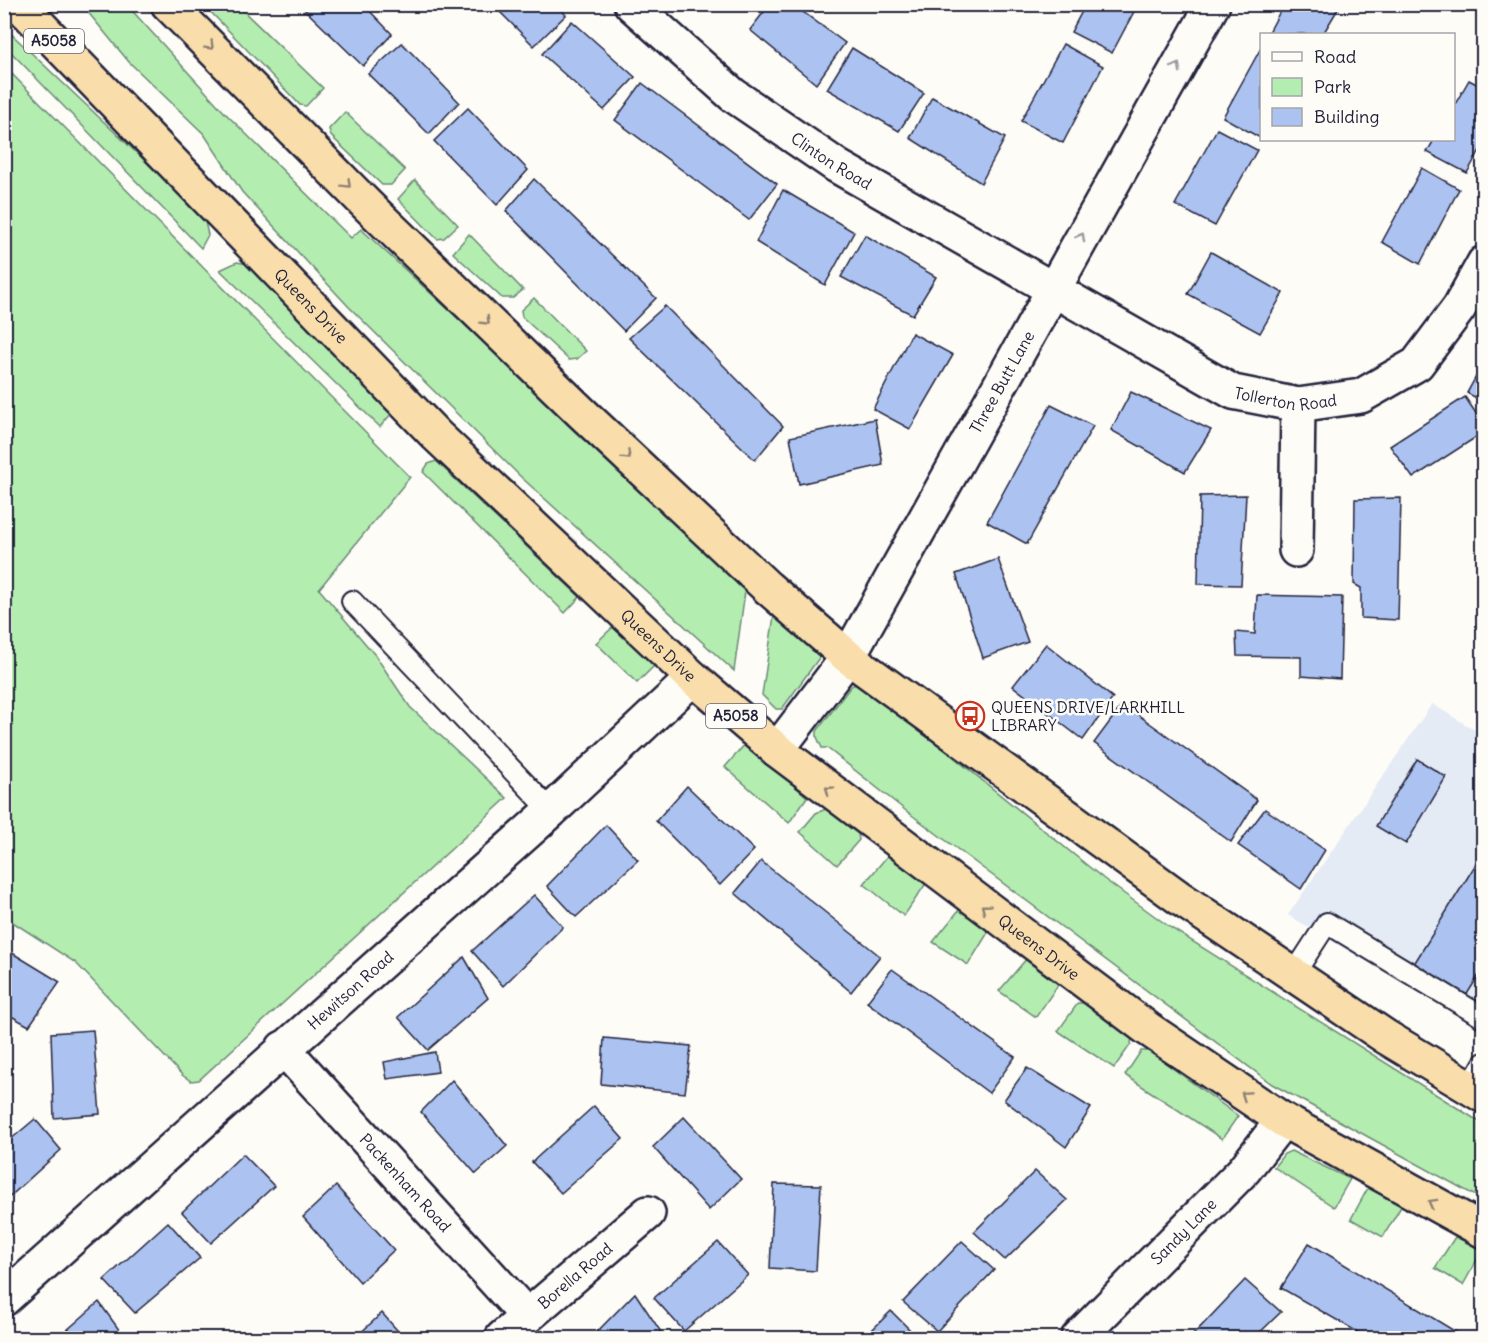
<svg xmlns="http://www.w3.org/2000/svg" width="1488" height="1343" font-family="Delius,sans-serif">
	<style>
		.built { fill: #e5ebf5 }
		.green { fill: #b4edb0; stroke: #6b8876; stroke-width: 1.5 }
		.building { fill: #acc3f1; stroke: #22223b; stroke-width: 1.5 }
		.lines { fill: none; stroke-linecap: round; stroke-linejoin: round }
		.lane-casing { stroke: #22223b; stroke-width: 24 }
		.street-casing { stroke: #22223b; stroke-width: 38 }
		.highway-casing { stroke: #22223b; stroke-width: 38 }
		.lane { stroke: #fdfcf7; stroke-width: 20 }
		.street { stroke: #fdfcf7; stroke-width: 33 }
		.highway { stroke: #f9deab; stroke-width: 33 }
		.oneway { stroke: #8e8073 }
		.oneway2 { stroke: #9a9aa2 }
		.labels { text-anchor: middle; stroke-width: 5; stroke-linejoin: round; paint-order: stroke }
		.shield { fill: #fdfcf7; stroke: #646373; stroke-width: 1.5 }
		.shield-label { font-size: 15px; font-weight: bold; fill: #22223b }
		.street-label { font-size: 16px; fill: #22223b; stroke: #fdfcf7 }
		.poi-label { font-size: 16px; fill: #22223b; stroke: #fdfcf7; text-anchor: start }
	</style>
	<rect width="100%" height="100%" fill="#fdfcf7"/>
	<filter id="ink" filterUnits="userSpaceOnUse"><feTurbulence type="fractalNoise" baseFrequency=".0167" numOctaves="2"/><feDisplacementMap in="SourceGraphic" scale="12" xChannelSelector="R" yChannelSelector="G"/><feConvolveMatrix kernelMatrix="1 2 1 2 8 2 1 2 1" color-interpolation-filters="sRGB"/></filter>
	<g filter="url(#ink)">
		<path class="built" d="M 1432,704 L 1483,735 L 1483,1030 L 1288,915 Z"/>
		<g class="green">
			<path d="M 82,5 L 127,5 L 225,113 L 351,238 L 361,229 L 746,584 L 734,671 L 521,477 L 349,307 L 242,192 L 204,134 L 129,62 Z"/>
			<path d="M 204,5 L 237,5 L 323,88 L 306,106 L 300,105 Z"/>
			<path d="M 4,27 L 204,217 L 208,235 L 201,248 L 5,46 Z"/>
			<path d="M 5,67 L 410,477 L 319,589 L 375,655 L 410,707 L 507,798 L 199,1080 L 191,1081 L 182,1075 L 76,963 L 5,917 Z"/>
			<path d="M 345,112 L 405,170 L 391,185 L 382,185 L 331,136 L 329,129 Z"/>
			<path d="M 415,180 L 458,225 L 444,238 L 437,239 L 398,199 Z"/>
			<path d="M 469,234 L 523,290 L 513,298 L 502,298 L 453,253 Z"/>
			<path d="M 237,262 L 248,264 L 392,413 L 380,427 L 220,270 Z"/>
			<path d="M 534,298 L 586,351 L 577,359 L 569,360 L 522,317 L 521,310 Z"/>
			<path d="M 436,461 L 580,597 L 565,613 L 423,472 L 428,464 Z"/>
			<path d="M 775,609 L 819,653 L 819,658 L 782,709 L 776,709 L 762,695 Z"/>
			<path d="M 613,627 L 655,665 L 637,683 L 596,643 Z"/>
			<path d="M 861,682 L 1104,879 L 1171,928 L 1483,1124 L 1483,1200 L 1272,1084 L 905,810 L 827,748 L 822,748 L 817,737 L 817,731 L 851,686 Z"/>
			<path d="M 746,743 L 807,797 L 789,823 L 725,767 Z"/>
			<path d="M 826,809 L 858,834 L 859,840 L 837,865 L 800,832 L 816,813 Z"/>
			<path d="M 889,854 L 927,882 L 904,916 L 864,884 Z"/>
			<path d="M 959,910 L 989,931 L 968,965 L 933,942 Z"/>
			<path d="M 1028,957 L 1060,982 L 1036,1017 L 999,991 Z"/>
			<path d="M 1078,1003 L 1085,1003 L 1132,1037 L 1131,1044 L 1114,1068 L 1058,1031 Z"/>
			<path d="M 1141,1051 L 1149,1051 L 1238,1116 L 1222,1139 L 1125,1075 Z"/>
			<path d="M 1291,1151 L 1350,1179 L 1334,1207 L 1274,1167 L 1284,1154 Z"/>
			<path d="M 1369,1186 L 1402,1205 L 1383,1237 L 1351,1219 Z"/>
			<path d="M 1455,1237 L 1483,1249 L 1463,1285 L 1435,1268 Z"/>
		</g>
		<g class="building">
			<path d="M 303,4 L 363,4 L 392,34 L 363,66 L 301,6 Z"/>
			<path d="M 492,4 L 556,4 L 566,15 L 534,46 Z"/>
			<path d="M 770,4 L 792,4 L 845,43 L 816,84 L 750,30 Z"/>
			<path d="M 1086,4 L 1138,4 L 1112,53 L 1071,32 Z"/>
			<path d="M 1284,4 L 1341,4 L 1323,34 L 1268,34 Z"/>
			<path d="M 572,21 L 635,77 L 604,110 L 542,54 Z"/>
			<path d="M 402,43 L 459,102 L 429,134 L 368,74 Z"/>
			<path d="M 1063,44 L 1103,66 L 1063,143 L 1021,121 Z"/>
			<path d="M 1262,46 L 1262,139 L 1223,117 Z"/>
			<path d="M 852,48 L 924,93 L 899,131 L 827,89 Z"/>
			<path d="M 1469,80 L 1484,88 L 1484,143 L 1467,173 L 1427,152 L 1434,140 L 1454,140 L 1454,106 Z"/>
			<path d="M 642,83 L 777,184 L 749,220 L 615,120 Z"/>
			<path d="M 932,97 L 1005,138 L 981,183 L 910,138 Z"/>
			<path d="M 468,108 L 528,170 L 497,205 L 434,141 Z"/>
			<path d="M 1217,129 L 1257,150 L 1215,226 L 1175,205 Z"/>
			<path d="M 1422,168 L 1459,189 L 1420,264 L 1382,242 Z"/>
			<path d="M 534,179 L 656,298 L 624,331 L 506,211 Z"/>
			<path d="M 783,190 L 854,232 L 825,285 L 756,242 Z"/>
			<path d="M 865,235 L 936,277 L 913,315 L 841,277 Z"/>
			<path d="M 1211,252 L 1283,293 L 1260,333 L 1188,294 Z"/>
			<path d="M 665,306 L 783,426 L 755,460 L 629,338 Z"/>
			<path d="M 912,333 L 953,355 L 910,429 L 873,409 Z"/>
			<path d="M 1484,362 L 1484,402 L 1467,393 Z"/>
			<path d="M 1131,392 L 1211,430 L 1185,472 L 1111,430 Z"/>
			<path d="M 1465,397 L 1484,425 L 1484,432 L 1413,478 L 1390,446 Z"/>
			<path d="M 1051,405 L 1093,426 L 1027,544 L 987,522 Z"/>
			<path d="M 875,419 L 883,465 L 799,484 L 790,437 Z"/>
			<path d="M 1246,495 L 1241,585 L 1198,584 L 1200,496 Z"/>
			<path d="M 1401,498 L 1398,620 L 1361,618 L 1361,588 L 1354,584 L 1355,499 Z"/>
			<path d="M 998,559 L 1028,642 L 983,658 L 956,574 Z"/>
			<path d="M 1257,595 L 1342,597 L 1340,679 L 1301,676 L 1301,657 L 1237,656 L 1236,632 L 1255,634 Z"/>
			<path d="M 1046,644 L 1113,698 L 1083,740 L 1013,686 Z"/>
			<path d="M 1123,704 L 1257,800 L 1231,842 L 1094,743 Z"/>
			<path d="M 1417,759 L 1446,777 L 1406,844 L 1376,826 Z"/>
			<path d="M 687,786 L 754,850 L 720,885 L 656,821 Z"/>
			<path d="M 1265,809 L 1325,850 L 1301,889 L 1238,845 Z"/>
			<path d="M 606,825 L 638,860 L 576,917 L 547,886 Z"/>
			<path d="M 1484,851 L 1484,967 L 1464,999 L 1412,967 Z"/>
			<path d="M 761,861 L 880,956 L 851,992 L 735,893 Z"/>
			<path d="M 534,895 L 563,927 L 503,986 L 472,951 Z"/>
			<path d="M 4,948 L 60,982 L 29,1026 L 4,1012 Z"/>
			<path d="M 464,957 L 488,998 L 428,1050 L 398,1017 Z"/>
			<path d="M 892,969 L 1015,1057 L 989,1093 L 867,1002 Z"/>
			<path d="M 93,1030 L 100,1114 L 54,1118 L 51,1033 Z"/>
			<path d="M 604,1038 L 691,1046 L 685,1093 L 601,1084 Z"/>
			<path d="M 435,1052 L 438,1072 L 387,1079 L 384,1062 Z"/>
			<path d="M 1027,1068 L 1091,1108 L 1066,1147 L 1004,1100 Z"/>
			<path d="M 452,1080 L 507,1146 L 476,1174 L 421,1112 Z"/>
			<path d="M 594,1106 L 623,1139 L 561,1193 L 532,1162 Z"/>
			<path d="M 684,1117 L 741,1179 L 709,1210 L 653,1147 Z"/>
			<path d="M 35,1119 L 61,1150 L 4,1202 L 4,1145 Z"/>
			<path d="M 243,1154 L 274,1186 L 211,1243 L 182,1212 Z"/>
			<path d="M 1035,1171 L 1067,1200 L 1005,1260 L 974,1232 Z"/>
			<path d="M 774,1184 L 821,1185 L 816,1271 L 770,1268 Z"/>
			<path d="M 336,1186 L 394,1250 L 360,1282 L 303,1217 Z"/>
			<path d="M 168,1222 L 200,1258 L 135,1313 L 104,1280 Z"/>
			<path d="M 962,1241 L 994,1270 L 937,1331 L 903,1302 Z"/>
			<path d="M 718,1242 L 748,1275 L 684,1331 L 654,1298 Z"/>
			<path d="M 1309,1243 L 1466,1338 L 1368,1338 L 1281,1288 Z"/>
			<path d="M 1245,1280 L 1281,1312 L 1254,1338 L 1197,1338 L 1193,1335 Z"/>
			<path d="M 635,1293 L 661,1332 L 654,1338 L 591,1338 Z"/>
			<path d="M 99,1302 L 125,1338 L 58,1338 Z"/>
			<path d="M 891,1311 L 918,1338 L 864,1338 Z"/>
			<path d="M 382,1313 L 404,1338 L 355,1338 Z"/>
		</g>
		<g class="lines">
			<g class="lane-casing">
				<g id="lane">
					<path d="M 352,601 L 551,811"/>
					<path d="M 1294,974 L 1327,923 L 1484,1018"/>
					<path d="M 1470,1087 L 1484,1063"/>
				</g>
			</g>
			<g class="street-casing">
				<g id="street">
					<path id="s1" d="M 631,4 L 733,95 L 837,166 L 1233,392 L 1298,405 L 1361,396 L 1417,364 L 1459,308 L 1484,263"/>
					<path d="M 1296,550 L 1298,405"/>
					<path id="s2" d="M 777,750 L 848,657 L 1213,4"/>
					<path id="s3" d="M 283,1048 L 527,1316"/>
					<path id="s4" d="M 4,1299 L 551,811 L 693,678"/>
					<path id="s5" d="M 502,1338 L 648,1213"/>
					<path id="s6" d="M 1078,1338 L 1244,1170 L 1283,1120"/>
				</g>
			</g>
			<g class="highway-casing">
				<g id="highway">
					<path id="s7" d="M 19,4 L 436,435 L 693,678 L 777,750 L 1148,1029 L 1283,1120 L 1484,1231"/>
					<path d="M 168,4 L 367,205 L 583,414 L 767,587 L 848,657 L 1181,899 L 1386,1037 L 1484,1096"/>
				</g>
			</g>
			<use href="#lane" class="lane"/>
			<use href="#street" class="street"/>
			<use href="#highway" class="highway"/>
		</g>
		<defs><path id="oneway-chevron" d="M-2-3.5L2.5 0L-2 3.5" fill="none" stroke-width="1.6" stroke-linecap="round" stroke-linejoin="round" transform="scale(1.5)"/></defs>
		<g class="oneway">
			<use href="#oneway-chevron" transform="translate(210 46) rotate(45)"/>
			<use href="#oneway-chevron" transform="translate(347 184) rotate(45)"/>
			<use href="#oneway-chevron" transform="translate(486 321) rotate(44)"/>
			<use href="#oneway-chevron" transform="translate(627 456) rotate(43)"/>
			<use href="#oneway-chevron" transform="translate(829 790) rotate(-143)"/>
			<use href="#oneway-chevron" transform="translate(985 908) rotate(-143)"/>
			<use href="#oneway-chevron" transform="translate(1245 1095) rotate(-146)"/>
			<use href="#oneway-chevron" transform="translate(1432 1203) rotate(-151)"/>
		</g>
		<g class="oneway2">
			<use href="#oneway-chevron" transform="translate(1177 67) rotate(-61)"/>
			<use href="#oneway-chevron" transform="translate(1081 237) rotate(-61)"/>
		</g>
	</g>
	<defs>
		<g id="bus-ring" transform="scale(1.5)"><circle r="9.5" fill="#fdfcf7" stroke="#c8321e" stroke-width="1.5"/><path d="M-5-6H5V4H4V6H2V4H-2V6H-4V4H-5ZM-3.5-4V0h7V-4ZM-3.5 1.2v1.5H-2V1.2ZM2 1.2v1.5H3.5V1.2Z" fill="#c8321e"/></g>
	</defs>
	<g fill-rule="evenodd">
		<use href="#bus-ring" x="970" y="716"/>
	</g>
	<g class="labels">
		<g class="shield">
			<rect x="24" y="29" width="60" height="24" rx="4.5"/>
			<rect x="706" y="704" width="60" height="24" rx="4.5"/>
		</g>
		<g class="shield-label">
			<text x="54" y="46">A5058</text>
			<text x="736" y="721">A5058</text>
		</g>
		<g class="street-label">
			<text dy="6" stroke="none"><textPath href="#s1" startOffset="255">Clinton Road</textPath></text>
			<text dy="6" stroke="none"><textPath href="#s7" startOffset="420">Queens Drive</textPath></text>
			<text dy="6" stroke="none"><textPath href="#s2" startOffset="432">Three Butt Lane</textPath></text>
			<text dy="6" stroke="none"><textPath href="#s1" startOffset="772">Tollerton Road</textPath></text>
			<text dy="6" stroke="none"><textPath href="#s7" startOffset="906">Queens Drive</textPath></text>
			<text dy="6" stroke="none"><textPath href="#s7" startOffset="1392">Queens Drive</textPath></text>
			<text dy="6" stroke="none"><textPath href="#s4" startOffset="464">Hewitson Road</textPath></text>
			<text dy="6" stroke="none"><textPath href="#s3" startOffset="182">Packenham Road</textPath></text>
			<text dy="6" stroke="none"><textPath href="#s6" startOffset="150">Sandy Lane</textPath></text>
			<text dy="6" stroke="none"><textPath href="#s5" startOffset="96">Borella Road</textPath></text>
		</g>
		<g class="poi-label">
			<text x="991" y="713">QUEENS DRIVE/LARKHILL<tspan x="991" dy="18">LIBRARY</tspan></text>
		</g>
	</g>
	<rect width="1488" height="1343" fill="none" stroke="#fdfcf7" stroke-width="24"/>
	<rect x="12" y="12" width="1464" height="1319" fill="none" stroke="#22223b" stroke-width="2" filter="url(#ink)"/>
	<rect x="1260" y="33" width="195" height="108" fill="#fdfcf7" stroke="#a5a5ac" stroke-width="1.5"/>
	<rect x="1272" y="52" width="30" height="9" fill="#fdfcf7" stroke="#a5a5ac" stroke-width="1.5"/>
	<text x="1314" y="63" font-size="18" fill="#22223b">Road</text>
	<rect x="1272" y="78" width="30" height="18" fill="#b4edb0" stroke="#a5a5ac" stroke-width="1.5"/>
	<text x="1314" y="93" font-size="18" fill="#22223b">Park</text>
	<rect x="1272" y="108" width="30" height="18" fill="#acc3f1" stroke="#a5a5ac" stroke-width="1.5"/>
	<text x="1314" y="123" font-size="18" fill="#22223b">Building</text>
</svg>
